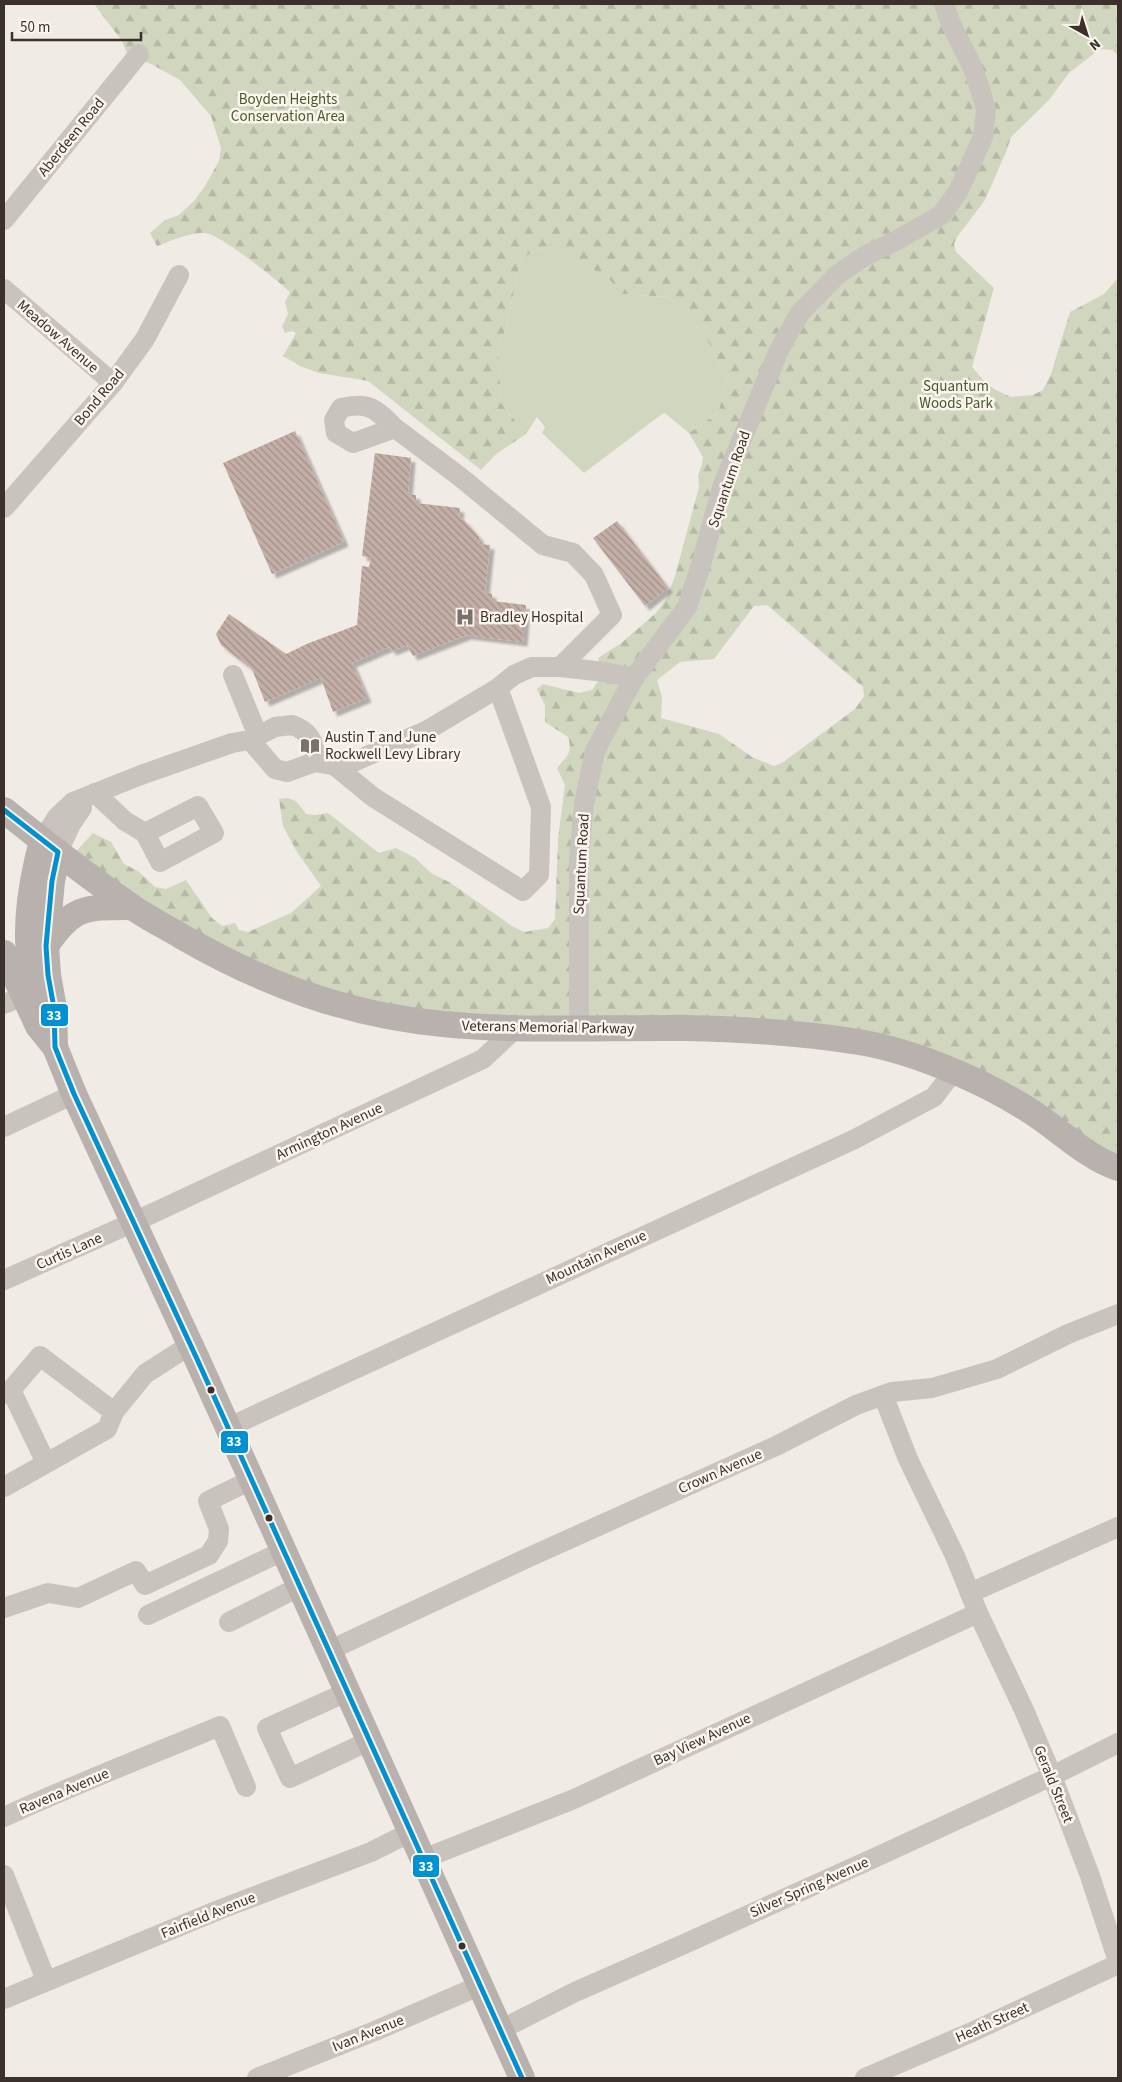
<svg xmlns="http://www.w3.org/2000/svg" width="1122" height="2082" font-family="'Source Sans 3',sans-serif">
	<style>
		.green { fill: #d1d6bf }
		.forest { fill: url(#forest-firs); fill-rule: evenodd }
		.building { fill: url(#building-back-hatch); filter: url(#shadow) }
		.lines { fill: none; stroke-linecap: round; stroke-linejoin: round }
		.minor { stroke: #c9c3be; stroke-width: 20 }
		.major { stroke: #b8b1ad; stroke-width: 26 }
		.bus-1-casing { stroke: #fbf5ee; stroke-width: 9 }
		.bus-1 { stroke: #0092d0; stroke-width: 5 }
		.bus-dot { fill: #3b302b; stroke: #fbf5ee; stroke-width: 2 }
		.labels { text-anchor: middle; stroke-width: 5; stroke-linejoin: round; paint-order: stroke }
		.park-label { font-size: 15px; fill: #4a5a2e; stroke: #fbf5ee }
		.street-label { font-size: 15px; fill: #3b302b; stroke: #fbf5ee }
		.poi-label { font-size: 15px; fill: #3b302b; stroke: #fbf5ee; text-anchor: start }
		.line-badge { stroke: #fbf5ee; stroke-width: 2 }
		.badge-label { font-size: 14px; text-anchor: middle; font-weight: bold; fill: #fff }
	</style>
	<defs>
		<pattern id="forest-firs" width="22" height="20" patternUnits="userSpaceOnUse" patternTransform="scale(1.25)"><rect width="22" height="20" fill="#d1d6bf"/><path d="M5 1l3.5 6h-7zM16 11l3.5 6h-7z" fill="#b4b8a4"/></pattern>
		<pattern id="building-back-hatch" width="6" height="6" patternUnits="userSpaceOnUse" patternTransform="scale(1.25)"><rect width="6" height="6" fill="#c3afa7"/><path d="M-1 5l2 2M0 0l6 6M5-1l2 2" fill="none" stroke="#a08f88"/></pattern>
		<filter id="shadow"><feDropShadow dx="4.5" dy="4.5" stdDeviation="1" flood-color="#0004"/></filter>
	</defs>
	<rect width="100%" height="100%" fill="#f0ebe5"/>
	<path class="green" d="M 546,247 L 606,276 L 624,294 L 669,297 L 705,335 L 727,380 L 718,413 L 689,433 L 665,413 L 662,414 L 584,473 L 542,433 L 545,427 L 537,417 L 526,434 L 501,403 L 498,347 L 506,328 L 521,258 Z"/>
	<path class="forest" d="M 94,4 L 1118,4 L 1118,55 L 1112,50 L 1100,49 L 1069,73 L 1049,100 L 1011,137 L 1006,152 L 985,200 L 957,237 L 954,244 L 956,252 L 994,288 L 972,367 L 985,382 L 996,390 L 1011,397 L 1033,395 L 1043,390 L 1051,374 L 1070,312 L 1104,294 L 1118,278 L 1118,1169 L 894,1051 L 562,1031 L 287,989 L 72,856 L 93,833 L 111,842 L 124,864 L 138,871 L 155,887 L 166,889 L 186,880 L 212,918 L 222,926 L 235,923 L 239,930 L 248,932 L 291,913 L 321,886 L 297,852 L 283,826 L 279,799 C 294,796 298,803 306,814 L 315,815 L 328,813 L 379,853 L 396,848 L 415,858 L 431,873 L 449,882 L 512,926 L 524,932 L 548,928 L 555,919 L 558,839 L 565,785 L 557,768 C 567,756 573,753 568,737 L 545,722 L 545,705 L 537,689 L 543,684 L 579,693 L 592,690 C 601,679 603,672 598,658 L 620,644 L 656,613 L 666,599 L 675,576 L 699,487 L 698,475 L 702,465 L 703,457 L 689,433 L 718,413 L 727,380 L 705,335 L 669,297 L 623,294 L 606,276 L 546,247 L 521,258 L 506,328 L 498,347 L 501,403 L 526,434 L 495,455 L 481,470 L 368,381 L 319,373 L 300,366 L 283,356 L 296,333 L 292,331 L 285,333 L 282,326 L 288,314 L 285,302 L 290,292 C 277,280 220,234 205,233 C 189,232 171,241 157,246 L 150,233 L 165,220 L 179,215 L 194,201 L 205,186 L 219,161 L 221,148 L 211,116 L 180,80 L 151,64 L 128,56 L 122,41 ZM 767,605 L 863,687 L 864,696 L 855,709 L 782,763 L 774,766 L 752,757 L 719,734 L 661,718 L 662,697 L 657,680 L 680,662 L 714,659 L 754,606 Z"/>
	<g class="building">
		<path d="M 295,431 L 344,542 L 272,574 L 223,463 Z"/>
		<path d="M 375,453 L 411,458 L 408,494 L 416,495 L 416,503 L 460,508 L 459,518 L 464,520 L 479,537 L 480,544 L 490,545 L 485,592 L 492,594 L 492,601 L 526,605 L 523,642 L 467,635 L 413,656 L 407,645 L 392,651 L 389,647 L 352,663 L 367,698 L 333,712 L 321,678 L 265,702 L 252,669 L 221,645 L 216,634 L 229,614 L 286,654 L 309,643 L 357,625 L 362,566 L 369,567 L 371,558 L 362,556 Z"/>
		<path d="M 617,521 L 668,588 L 645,606 L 593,538 Z"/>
	</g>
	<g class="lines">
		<g class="minor">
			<path d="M 4,220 L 139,54"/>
			<path d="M 4,289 L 113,383"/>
			<path d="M 395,428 C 376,409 369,401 341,408 L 334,420 L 336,433 L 353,443 L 395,428 L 459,476 L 543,545 L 573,553 L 594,575 L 612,615 L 560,667"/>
			<path d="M 4,508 L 113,383 L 145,339 L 179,275"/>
			<path d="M 233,675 L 258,736"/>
			<path d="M 250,740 L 275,769 L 287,772 L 315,762 L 334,765 L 353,762 L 426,731 L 498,688 L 514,675 L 532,667 L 560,667 L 605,672 L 634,678"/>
			<path d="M 334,765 L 373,797 L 523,891 L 539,875 L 541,807 L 498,688"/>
			<path d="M 95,793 L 125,821 L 145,833 L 198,806 L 214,833 L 160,862 L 145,833"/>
			<path d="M 42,841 L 57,817 L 73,802 L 141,775 L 232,743 L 250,740 L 275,727 L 292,725 C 310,731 316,744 315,762"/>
			<path d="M 58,852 L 71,824 L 82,808 L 82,799"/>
			<path d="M 4,1004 L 24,996"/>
			<path d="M 579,1029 L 579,860 L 584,804 L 595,751 L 634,678 L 687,607 L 701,565 L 722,487 L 779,350 L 800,313 L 837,275 L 863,257 L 899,239 L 941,215 L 958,192 L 983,137 L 986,109 L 979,86 L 972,66 L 951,24 L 944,4"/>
			<path d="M 4,1127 L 74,1094"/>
			<path d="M 4,1280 L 134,1222 L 483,1059 L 517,1027"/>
			<path d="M 11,1390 L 46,1463"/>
			<path d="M 4,1394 L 11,1390 L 40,1356 L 114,1412"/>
			<path d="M 883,1395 L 908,1459 L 955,1556 L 978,1613 L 1024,1710 L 1052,1776 L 1090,1876 L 1118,1961"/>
			<path d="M 227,1428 L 855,1139 L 934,1097 L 954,1071"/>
			<path d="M 4,1487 L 107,1429 L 114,1412 L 145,1374 L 190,1345"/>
			<path d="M 970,1593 L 1118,1527"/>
			<path d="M 4,1608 L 48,1593 L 78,1598 L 136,1571 L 145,1585 L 209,1555 L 218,1541 L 219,1529 L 208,1501 L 251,1480"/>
			<path d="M 148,1615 L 283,1551"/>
			<path d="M 229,1622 L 299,1587"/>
			<path d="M 328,1651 L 525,1559 L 776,1446 L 856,1405 L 892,1392 L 932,1388 L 997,1369 L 1068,1334 L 1118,1314"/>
			<path d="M 347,1692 L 267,1728 L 290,1778 L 369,1741"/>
			<path d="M 4,1817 C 75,1784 148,1756 220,1726 L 246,1787"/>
			<path d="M 423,1859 L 574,1799 L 978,1613"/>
			<path d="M 4,1875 L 46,1980"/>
			<path d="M 4,1999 L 221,1909 L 371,1852 L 411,1832"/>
			<path d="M 500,2030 L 575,1992 L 682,1945 L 872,1859 L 1052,1776 L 1118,1743"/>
			<path d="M 257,2078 L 375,2031 L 479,1986"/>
			<path d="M 865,2078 L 972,2032 L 1118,1964"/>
		</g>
		<g class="major">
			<path d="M 4,810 C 45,843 86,875 129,905 C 146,917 164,926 181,936 C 264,984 347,1015 443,1024 C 523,1032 604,1027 684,1028 C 742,1029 802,1033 859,1042 C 913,1051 981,1080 1027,1109 C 1058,1128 1084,1156 1118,1168"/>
			<path d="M 46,946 C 73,906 85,907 131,907"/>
			<path d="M 4,953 L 38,1026 L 55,1047 L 74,1094 L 197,1359 L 522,2078"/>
			<path d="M 33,995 C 24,938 27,897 42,841"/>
			<path d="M 55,1047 L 54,1008 L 48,975 L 46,946 L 52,881 L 58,852"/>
		</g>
		<g class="bus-1-casing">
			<path id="bus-1" d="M 4,810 L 58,852 L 52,881 L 46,946 L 48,975 L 54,1008 L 55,1047 L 74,1094 L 197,1359 L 522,2078"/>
		</g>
		<use href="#bus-1" class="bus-1"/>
	</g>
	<defs>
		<g id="hospital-bare" transform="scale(1.5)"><path d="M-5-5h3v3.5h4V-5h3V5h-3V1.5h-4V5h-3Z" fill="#7a716c" stroke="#fbf5ee" stroke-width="2.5" paint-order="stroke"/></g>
		<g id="library-bare" transform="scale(1.5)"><path d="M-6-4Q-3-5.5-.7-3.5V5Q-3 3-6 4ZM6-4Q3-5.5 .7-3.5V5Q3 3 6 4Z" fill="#7a716c" stroke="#fbf5ee" stroke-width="2.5" paint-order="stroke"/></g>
	</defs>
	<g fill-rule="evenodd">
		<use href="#hospital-bare" x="465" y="617"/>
		<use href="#library-bare" x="310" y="746"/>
	</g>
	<g class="bus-dot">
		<circle cx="211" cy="1390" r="4.5"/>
		<circle cx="269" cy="1518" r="4.5"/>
		<circle cx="462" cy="1946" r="4.5"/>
	</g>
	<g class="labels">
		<g class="park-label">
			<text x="288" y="104">Boyden Heights<tspan x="288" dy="17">Conservation Area</tspan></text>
			<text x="956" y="391">Squantum<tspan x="956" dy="17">Woods Park</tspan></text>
		</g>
		<g class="street-label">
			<text transform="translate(71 137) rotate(-51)" y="5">Aberdeen Road</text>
			<text transform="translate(58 336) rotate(41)" y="5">Meadow Avenue</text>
			<text transform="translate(99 397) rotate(-50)" y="5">Bond Road</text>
			<text transform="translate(729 479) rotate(-71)" y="5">Squantum Road</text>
			<text transform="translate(581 864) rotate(-87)" y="5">Squantum Road</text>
			<text transform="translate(548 1027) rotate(1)" y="5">Veterans Memorial Parkway</text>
			<text transform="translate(329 1131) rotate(-25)" y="5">Armington Avenue</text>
			<text transform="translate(69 1251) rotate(-24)" y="5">Curtis Lane</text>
			<text transform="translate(596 1257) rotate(-25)" y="5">Mountain Avenue</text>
			<text transform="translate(720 1471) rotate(-24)" y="5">Crown Avenue</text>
			<text transform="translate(702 1739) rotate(-25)" y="5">Bay View Avenue</text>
			<text transform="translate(1054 1784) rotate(68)" y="5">Gerald Street</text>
			<text transform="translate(64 1791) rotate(-23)" y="5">Ravena Avenue</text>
			<text transform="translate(809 1887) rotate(-24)" y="5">Silver Spring Avenue</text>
			<text transform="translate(208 1915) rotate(-22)" y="5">Fairfield Avenue</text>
			<text transform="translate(992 2022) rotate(-24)" y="5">Heath Street</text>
			<text transform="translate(368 2033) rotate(-22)" y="5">Ivan Avenue</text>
		</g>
		<g class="poi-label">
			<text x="480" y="622">Bradley Hospital</text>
			<text x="325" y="742">Austin T and June<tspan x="325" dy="17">Rockwell Levy Library</tspan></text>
		</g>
	</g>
	<g class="line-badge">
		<rect x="40" y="1003" width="29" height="24" rx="5" fill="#0092d0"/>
		<rect x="220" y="1430" width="29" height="24" rx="5" fill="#0092d0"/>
		<rect x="412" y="1854" width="28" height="24" rx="5" fill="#0092d0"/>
	</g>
	<g class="badge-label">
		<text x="54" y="1020">33</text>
		<text x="234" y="1446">33</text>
		<text x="426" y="1871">33</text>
	</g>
	<rect width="1122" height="2082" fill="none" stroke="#3b302b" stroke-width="10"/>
	<g transform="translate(1087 35) rotate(141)" stroke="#fbf5ee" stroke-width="4" paint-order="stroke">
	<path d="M0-4L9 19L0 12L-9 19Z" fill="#3b302b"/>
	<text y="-8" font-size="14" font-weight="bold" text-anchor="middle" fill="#3b302b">N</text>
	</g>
	<path d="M12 32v8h129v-8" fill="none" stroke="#3b302b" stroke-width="2.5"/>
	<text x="20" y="32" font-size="15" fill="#3b302b" stroke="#fbf5ee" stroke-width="4" paint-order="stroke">50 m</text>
</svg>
